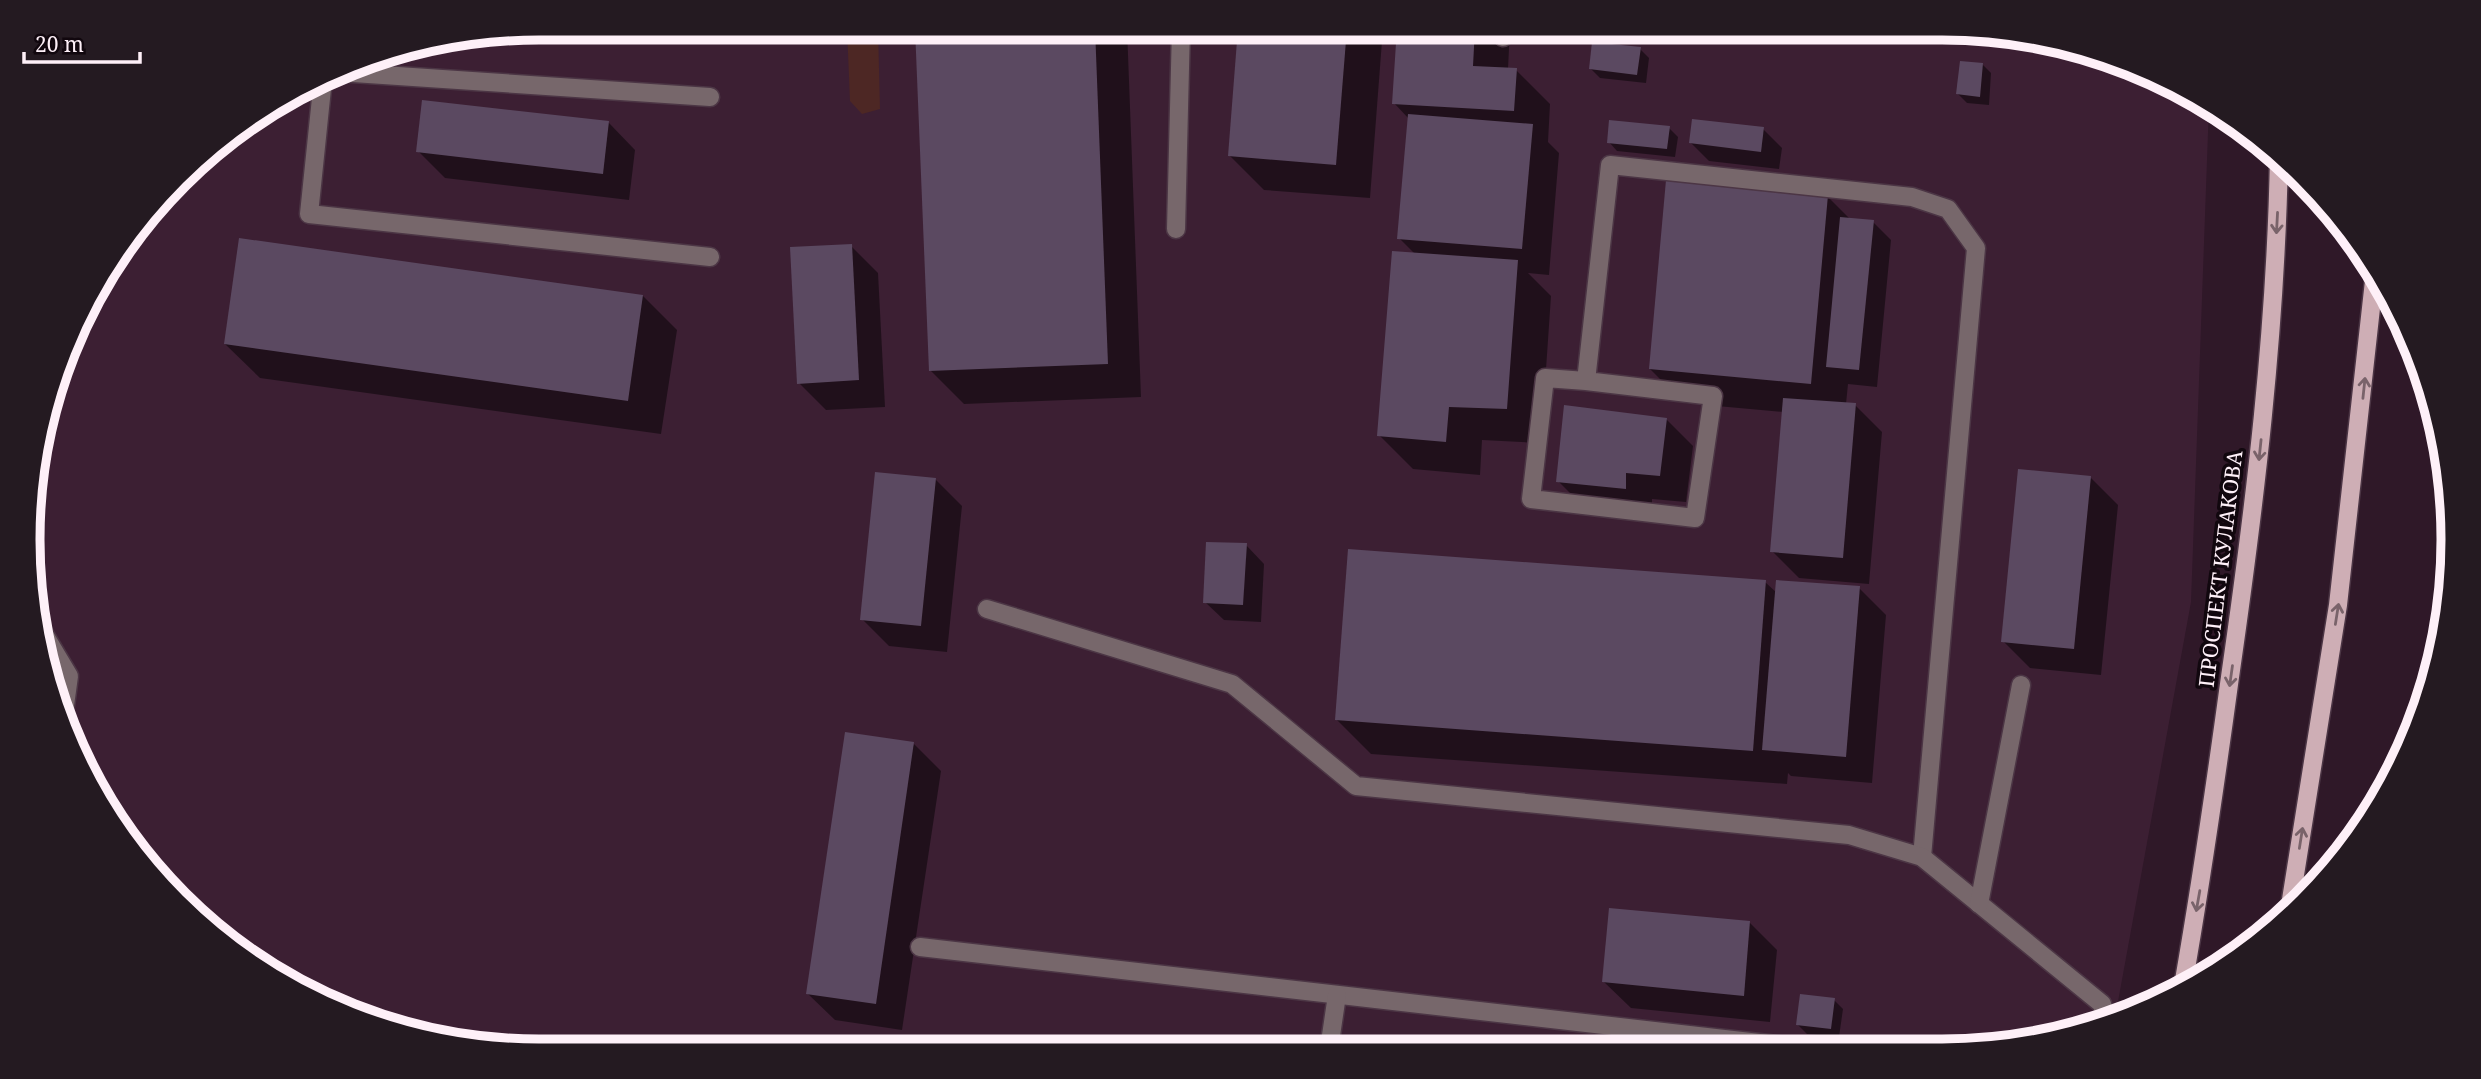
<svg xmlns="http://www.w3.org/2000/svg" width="2481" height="1079" font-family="'Noto Serif',serif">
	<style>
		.built { fill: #3c1f33 }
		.green { fill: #4d2724 }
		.shadow { fill: #0007 }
		.building { fill: #5b4961 }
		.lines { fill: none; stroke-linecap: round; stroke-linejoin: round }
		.lane-casing { stroke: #4c3645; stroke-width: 21 }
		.primary-casing { stroke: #4c3645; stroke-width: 21 }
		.lane { stroke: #77676b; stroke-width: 18 }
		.primary { stroke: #ceaeb5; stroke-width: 18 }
		.oneway { stroke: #79636a }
		.labels { text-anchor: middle; stroke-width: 7; stroke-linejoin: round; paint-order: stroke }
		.street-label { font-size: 21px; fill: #fef0f8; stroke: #11070e }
		.rim { fill: none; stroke: #fef0f8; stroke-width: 9 }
	</style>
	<rect width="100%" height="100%" fill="#2f1828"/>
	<path class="built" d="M 539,28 L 1942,28 L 2106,55 L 2198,97 L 2209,105 L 2191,602 L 2115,1018 L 2009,1047 L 540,1051 L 375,1024 L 284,983 L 203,924 L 96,795 L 55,704 L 32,607 L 38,440 L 97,283 L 203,155 L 284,96 L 375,55 Z"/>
	<path class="green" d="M 847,28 L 878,28 L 880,109 L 862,114 L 850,101 Z"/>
	<g class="shadow">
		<path d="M 917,28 L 1127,28 L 1141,397 L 964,404 L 930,370 Z"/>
		<path d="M 1240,28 L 1383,28 L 1370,198 L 1264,190 L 1230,156 Z"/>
		<path d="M 1398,28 L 1510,28 L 1508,69 L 1516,70 L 1550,104 L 1548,142 L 1559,153 L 1549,275 L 1528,273 L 1551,296 L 1541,443 L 1482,440 L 1480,475 L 1413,469 L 1379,435 L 1415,254 L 1399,238 L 1409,119 L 1394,103 Z"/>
		<path d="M 1640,49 L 1649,58 L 1646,83 L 1600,78 L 1591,69 Z"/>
		<path d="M 1982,64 L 1991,73 L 1989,105 L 1967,103 L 1958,94 Z"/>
		<path d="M 609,123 L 635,150 L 629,200 L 445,178 L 418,151 Z"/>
		<path d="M 1669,128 L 1678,137 L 1675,157 L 1617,151 L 1609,142 Z"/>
		<path d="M 1763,129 L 1782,148 L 1779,169 L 1709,161 L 1690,142 Z"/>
		<path d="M 1828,197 L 1851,220 L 1873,222 L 1891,240 L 1877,387 L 1848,384 L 1846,404 L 1855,405 L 1882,432 L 1869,584 L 1799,578 L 1772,551 L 1784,412 L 1684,403 L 1650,369 Z"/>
		<path d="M 851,246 L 878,273 L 885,407 L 826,410 L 799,383 Z"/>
		<path d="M 643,296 L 677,330 L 661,434 L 260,378 L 225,344 Z"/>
		<path d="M 1666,419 L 1693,446 L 1686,502 L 1652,499 L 1652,515 L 1585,508 L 1558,481 Z"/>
		<path d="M 2091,478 L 2118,505 L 2101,675 L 2030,668 L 2003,641 Z"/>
		<path d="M 935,479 L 962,506 L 947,652 L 889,646 L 862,619 Z"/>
		<path d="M 1246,545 L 1264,564 L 1261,622 L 1224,620 L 1205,602 Z"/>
		<path d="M 1765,582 L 1777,593 L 1859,588 L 1886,615 L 1872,783 L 1791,776 L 1788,773 L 1787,784 L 1371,754 L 1337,720 Z"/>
		<path d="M 914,744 L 941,771 L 902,1030 L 835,1020 L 808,994 Z"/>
		<path d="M 1750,923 L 1777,950 L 1770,1022 L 1631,1008 L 1604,982 Z"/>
		<path d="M 1834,1000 L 1843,1009 L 1839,1037 L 1807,1034 L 1798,1025 Z"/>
	</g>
	<g class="building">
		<path d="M 915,28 L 1095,28 L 1108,364 L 929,371 Z"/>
		<path d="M 1238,28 L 1347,28 L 1336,165 L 1228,156 Z"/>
		<path d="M 1397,28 L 1475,28 L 1473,66 L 1517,68 L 1514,111 L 1392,104 Z"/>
		<path d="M 1592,42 L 1641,47 L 1637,75 L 1589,69 Z"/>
		<path d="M 1960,61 L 1983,63 L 1980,97 L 1956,94 Z"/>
		<path d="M 422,100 L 609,121 L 603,174 L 416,152 Z"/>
		<path d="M 1408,114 L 1533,124 L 1522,249 L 1397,239 Z"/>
		<path d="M 1692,119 L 1764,127 L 1761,152 L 1689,143 Z"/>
		<path d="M 1609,120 L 1670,126 L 1667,149 L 1607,143 Z"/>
		<path d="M 1666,180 L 1828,195 L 1811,384 L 1649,369 Z"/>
		<path d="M 1840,217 L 1874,220 L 1859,370 L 1826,367 Z"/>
		<path d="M 239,238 L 643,295 L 628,401 L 224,344 Z"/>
		<path d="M 852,244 L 859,380 L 797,384 L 790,247 Z"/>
		<path d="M 1392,251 L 1518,260 L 1507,409 L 1449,407 L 1446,442 L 1377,436 Z"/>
		<path d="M 1783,398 L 1856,403 L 1843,558 L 1770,552 Z"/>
		<path d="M 1564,405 L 1667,418 L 1660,476 L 1626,473 L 1626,489 L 1556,482 Z"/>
		<path d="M 2018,469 L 2091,476 L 2074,649 L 2001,642 Z"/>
		<path d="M 875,472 L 936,478 L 921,626 L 860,620 Z"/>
		<path d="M 1206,542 L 1247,543 L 1243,605 L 1203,603 Z"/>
		<path d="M 1348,549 L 1766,580 L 1753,751 L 1335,720 Z"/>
		<path d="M 1776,580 L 1860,586 L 1846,757 L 1762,750 Z"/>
		<path d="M 845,732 L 914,742 L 876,1004 L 806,994 Z"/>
		<path d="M 1609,908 L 1750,921 L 1744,996 L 1602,982 Z"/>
		<path d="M 1800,994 L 1835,998 L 1831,1029 L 1796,1025 Z"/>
	</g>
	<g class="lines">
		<g class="lane-casing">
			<g id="lane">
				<path d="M 1503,37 L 1504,28"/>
				<path d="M 338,72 L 710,97"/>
				<path d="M 323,79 L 309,214 L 710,257"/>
				<path d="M 1176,229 L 1181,28"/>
				<path d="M 1586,381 L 1545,378 L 1531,499 L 1695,518 L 1713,396 L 1586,381 L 1610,165 L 1912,197 L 1948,209 L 1976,248 L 1922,857"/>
				<path d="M 987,609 L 1232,684 L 1356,786 L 1849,835 L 1922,857 L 2102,1004 L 2106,1020"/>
				<path d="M 35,619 L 69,676 L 63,720"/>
				<path d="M 1979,904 L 2021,685"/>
				<path d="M 920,947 L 1795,1047"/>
				<path d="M 1329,1049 L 1337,995"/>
			</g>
		</g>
		<g class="primary-casing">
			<g id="primary">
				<path d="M 2290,906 L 2338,605 L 2375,272"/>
				<path d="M 2183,986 C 2201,883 2216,780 2230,677 C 2255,504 2276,331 2279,155"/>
			</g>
		</g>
		<use href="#lane" class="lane"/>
		<use href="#primary" class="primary"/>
	</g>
	<defs><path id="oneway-shaft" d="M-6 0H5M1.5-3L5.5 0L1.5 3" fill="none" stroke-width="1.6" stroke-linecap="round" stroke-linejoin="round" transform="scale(1.75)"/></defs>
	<g class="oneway">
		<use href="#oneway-shaft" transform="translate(2277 223) rotate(93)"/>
		<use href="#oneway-shaft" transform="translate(2364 388) rotate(-84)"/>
		<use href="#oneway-shaft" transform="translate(2260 450) rotate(96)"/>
		<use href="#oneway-shaft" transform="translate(2337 614) rotate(-81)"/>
		<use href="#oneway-shaft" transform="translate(2231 676) rotate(98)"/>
		<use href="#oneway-shaft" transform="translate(2301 838) rotate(-81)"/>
		<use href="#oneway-shaft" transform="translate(2198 901) rotate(100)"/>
	</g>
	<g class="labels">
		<g class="street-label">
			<text transform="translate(2221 569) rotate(-83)" y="7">ПРОСПЕКТ КУЛАКОВА</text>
		</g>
	</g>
	<path d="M0 0H2481V1079H0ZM539 40H1942A499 499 0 0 1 2441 539V540A499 499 0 0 1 1942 1039H539A499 499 0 0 1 40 540V539A499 499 0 0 1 539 40Z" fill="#241a21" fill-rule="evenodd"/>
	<path class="rim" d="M539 40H1942A499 499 0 0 1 2441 539V540A499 499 0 0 1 1942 1039H539A499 499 0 0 1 40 540V539A499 499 0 0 1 539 40Z"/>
	<path d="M24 52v10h116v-10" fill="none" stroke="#fef0f8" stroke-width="3.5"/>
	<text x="35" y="52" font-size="21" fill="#fef0f8" stroke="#11070e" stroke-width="5" paint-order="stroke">20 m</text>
</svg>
